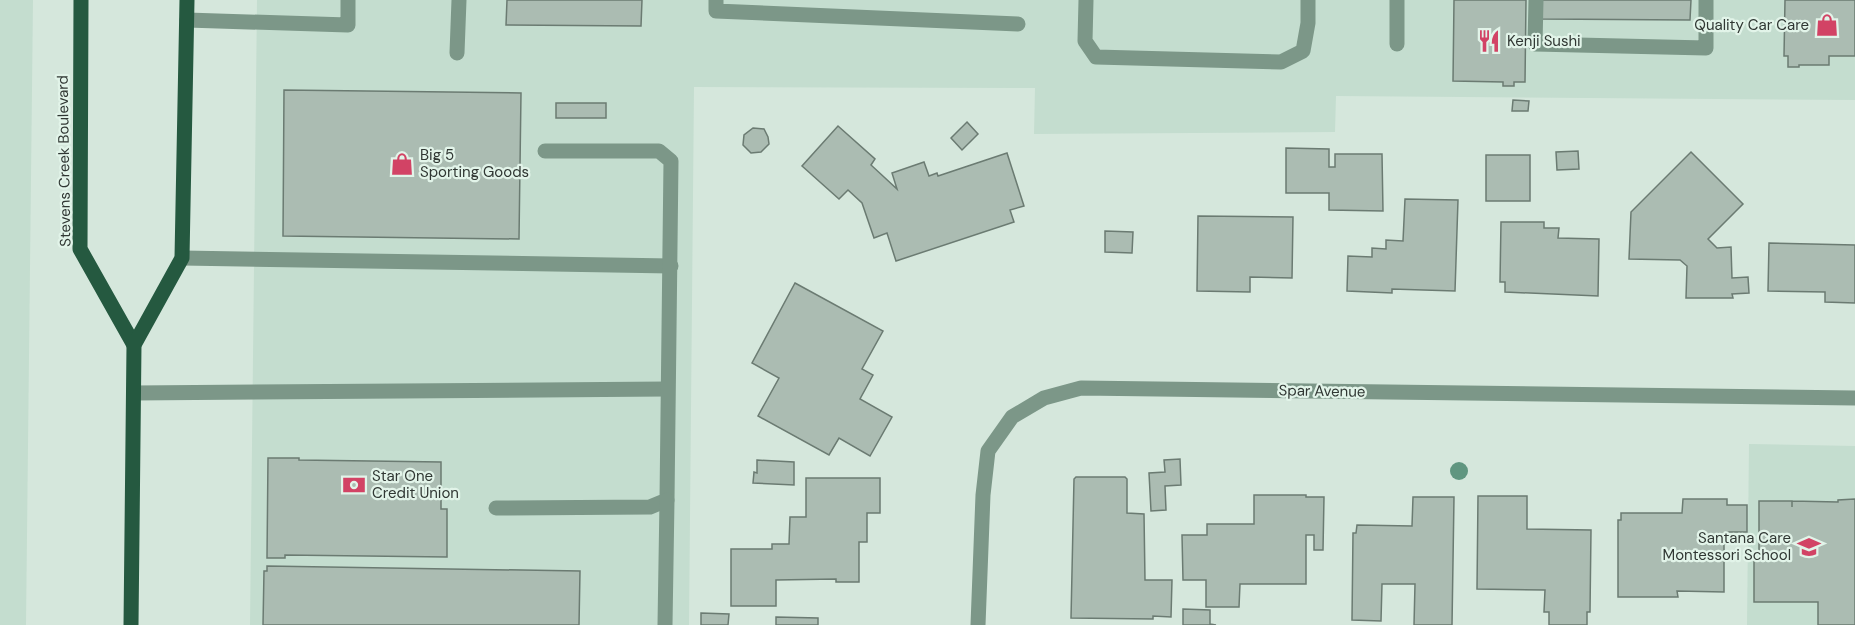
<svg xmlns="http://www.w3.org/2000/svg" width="1855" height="625" font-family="'DM Sans',sans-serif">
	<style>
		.built { fill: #c4ddcf }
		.building { fill: #abbcb2; stroke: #6b7b72; stroke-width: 1.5 }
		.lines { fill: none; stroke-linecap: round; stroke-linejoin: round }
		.minor { stroke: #7c9788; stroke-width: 15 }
		.major { stroke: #255940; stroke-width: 15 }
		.tree { fill: #609680 }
		.labels { text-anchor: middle; stroke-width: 4.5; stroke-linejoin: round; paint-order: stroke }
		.poi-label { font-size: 15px; fill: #303733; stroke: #e2f4e9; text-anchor: start }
		.street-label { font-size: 15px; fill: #303733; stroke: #e2f4e9 }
	</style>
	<rect width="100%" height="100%" fill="#d5e7dc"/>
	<g class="built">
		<path d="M 0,0 L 33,0 L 26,625 L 0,625 Z"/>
		<path d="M 257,0 L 1855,0 L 1855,100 L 1336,96 L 1335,132 L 1034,134 L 1035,88 L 694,87 L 689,625 L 250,625 Z"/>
		<path d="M 1749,444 L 1855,446 L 1855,625 L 1747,625 Z"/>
	</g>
	<g class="building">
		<path d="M 507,0 L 642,0 L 641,26 L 506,25 Z"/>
		<path d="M 1454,0 L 1526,0 L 1525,82 L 1514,82 L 1514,86 L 1503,86 L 1503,82 L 1453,81 Z"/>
		<path d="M 1542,0 L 1691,0 L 1690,20 L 1542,19 Z"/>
		<path d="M 1785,0 L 1855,0 L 1855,56 L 1829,56 L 1829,65 L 1799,65 L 1799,67 L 1788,67 L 1788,56 L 1784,56 Z"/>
		<path d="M 284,90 L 521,93 L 519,239 L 283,236 Z"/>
		<path d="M 1513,100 L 1529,101 L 1528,111 L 1512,111 Z"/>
		<rect x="556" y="103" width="50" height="15"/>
		<path d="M 967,122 L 978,134 L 962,150 L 951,138 Z"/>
		<path d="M 838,126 L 875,159 L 871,165 L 897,189 L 892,173 L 924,162 L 929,176 L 937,173 L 938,176 L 1007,153 L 1024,206 L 1010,210 L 1014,222 L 896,261 L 887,233 L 874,238 L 862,203 L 848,190 L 839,199 L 802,166 Z"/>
		<path d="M 753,128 L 764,129 L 768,137 L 769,144 L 761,152 L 751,153 L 743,145 L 744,135 Z"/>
		<path d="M 1286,148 L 1329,149 L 1329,167 L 1335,167 L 1335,154 L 1382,154 L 1383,211 L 1329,210 L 1329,193 L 1286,193 Z"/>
		<path d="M 1578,151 L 1579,169 L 1557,170 L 1556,152 Z"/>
		<path d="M 1691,152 L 1743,204 L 1708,239 L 1717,248 L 1731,247 L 1732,278 L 1748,277 L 1749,293 L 1732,294 L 1733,298 L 1686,298 L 1687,266 L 1680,260 L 1629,259 L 1631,212 Z"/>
		<rect x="1486" y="155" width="44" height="46"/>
		<path d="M 1405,199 L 1458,200 L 1455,291 L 1392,289 L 1392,293 L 1347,291 L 1348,256 L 1372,257 L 1372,248 L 1386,249 L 1386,240 L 1403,241 Z"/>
		<path d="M 1198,216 L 1293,217 L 1292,278 L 1250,277 L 1250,292 L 1197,291 Z"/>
		<path d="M 1501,222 L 1544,222 L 1544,228 L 1559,228 L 1558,238 L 1599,239 L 1598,296 L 1505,292 L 1505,282 L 1500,282 Z"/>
		<path d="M 1105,231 L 1133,232 L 1132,253 L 1105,252 Z"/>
		<path d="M 1769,243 L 1855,245 L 1855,303 L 1825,302 L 1825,292 L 1768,291 Z"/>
		<path d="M 795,283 L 883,331 L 862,369 L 873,375 L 860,399 L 892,417 L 870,456 L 839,438 L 829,455 L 758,416 L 779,378 L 752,363 Z"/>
		<path d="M 268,458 L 299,458 L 299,460 L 441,462 L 441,509 L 447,509 L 447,557 L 285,555 L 285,558 L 267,558 Z"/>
		<path d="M 1180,459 L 1181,485 L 1165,486 L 1166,510 L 1151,511 L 1149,473 L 1165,472 L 1164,460 Z"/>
		<path d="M 757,460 L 794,462 L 794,485 L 753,483 L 754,472 L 757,473 Z"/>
		<path d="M 1076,477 L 1125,477 L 1127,479 L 1127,513 L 1144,514 L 1145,580 L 1172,580 L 1171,617 L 1153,616 L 1153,619 L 1071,618 L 1074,479 Z"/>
		<path d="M 806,478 L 880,478 L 880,513 L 867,513 L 867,542 L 859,542 L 859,582 L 836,582 L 836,579 L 776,580 L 776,606 L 731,606 L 731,549 L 772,549 L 772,544 L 789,544 L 790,517 L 806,517 Z"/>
		<path d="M 1254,495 L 1306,495 L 1306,497 L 1324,497 L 1323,550 L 1314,550 L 1314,535 L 1306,535 L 1306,584 L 1240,584 L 1239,607 L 1206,607 L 1206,580 L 1183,580 L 1182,535 L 1207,535 L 1207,524 L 1254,524 Z"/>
		<path d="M 1478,496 L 1527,496 L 1527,529 L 1591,530 L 1590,612 L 1587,612 L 1587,625 L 1549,625 L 1549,612 L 1544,612 L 1545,590 L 1477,589 Z"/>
		<path d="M 1413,497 L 1454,497 L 1452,625 L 1414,625 L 1415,584 L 1382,584 L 1381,621 L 1352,620 L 1353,533 L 1356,533 L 1357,525 L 1412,526 Z"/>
		<path d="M 1683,499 L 1727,499 L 1727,505 L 1747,505 L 1747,532 L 1727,532 L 1727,544 L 1724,544 L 1724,592 L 1677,591 L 1678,597 L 1618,597 L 1618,520 L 1621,520 L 1621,513 L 1682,513 Z"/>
		<path d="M 1855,499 L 1855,625 L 1818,625 L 1818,602 L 1754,602 L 1754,558 L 1759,558 L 1759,501 L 1792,501 L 1792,507 L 1792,501 L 1838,502 L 1838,500 Z"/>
		<path d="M 267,566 L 580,571 L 579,625 L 263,625 L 264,571 L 267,571 Z"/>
		<path d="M 1183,609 L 1210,610 L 1210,624 L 1216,625 L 1183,625 Z"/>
		<path d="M 701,613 L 729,614 L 728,625 L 701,625 Z"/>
		<path d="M 776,617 L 818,618 L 818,625 L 776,625 Z"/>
	</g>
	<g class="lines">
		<g class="minor">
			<path d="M 716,0 L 716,11 L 1018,24"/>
			<path d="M 1086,0 L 1085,41 L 1096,57 L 1281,62 L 1303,51 L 1308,23 L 1308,0"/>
			<path d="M 1536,0 L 1535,44 L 1706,48 L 1706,0"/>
			<path d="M 187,20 L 348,25 L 348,0"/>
			<path d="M 1397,44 L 1397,0"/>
			<path d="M 457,53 L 459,0"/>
			<path d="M 182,258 L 671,266"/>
			<path d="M 134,393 L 667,389"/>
			<path d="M 496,508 L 650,507 L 667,500 L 671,161 L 659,151 L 545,151"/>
			<path d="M 665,625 L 667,500"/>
			<path d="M 978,625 L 983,495 L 988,451 L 1012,417 L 1044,398 L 1081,388 L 1855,398"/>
		</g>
		<g class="major">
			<path d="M 81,0 L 80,249 L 134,345"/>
			<path d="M 131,625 L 134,345 L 182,258 L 187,0"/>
		</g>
	</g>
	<circle class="tree" cx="1459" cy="471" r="9"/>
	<defs>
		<g id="shop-bare" transform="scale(1.8)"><path d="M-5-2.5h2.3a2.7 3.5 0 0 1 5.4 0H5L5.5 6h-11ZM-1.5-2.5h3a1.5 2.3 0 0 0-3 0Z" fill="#d24365" stroke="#e2f4e9" stroke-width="2.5" paint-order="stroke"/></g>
		<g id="restaurant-bare" transform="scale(1.8)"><path d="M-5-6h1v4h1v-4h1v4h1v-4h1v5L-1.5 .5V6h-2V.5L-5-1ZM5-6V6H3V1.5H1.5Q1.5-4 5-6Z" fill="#d24365" stroke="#e2f4e9" stroke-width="2.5" paint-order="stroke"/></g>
		<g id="bank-bare" transform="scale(1.8)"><path d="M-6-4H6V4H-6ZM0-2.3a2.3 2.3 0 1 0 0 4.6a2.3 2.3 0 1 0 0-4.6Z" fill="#d24365" stroke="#e2f4e9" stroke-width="2.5" paint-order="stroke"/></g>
		<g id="school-bare" transform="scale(1.8)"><path d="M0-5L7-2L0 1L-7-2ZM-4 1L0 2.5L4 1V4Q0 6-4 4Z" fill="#d24365" stroke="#e2f4e9" stroke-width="2.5" paint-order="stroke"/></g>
	</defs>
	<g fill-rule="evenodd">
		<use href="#shop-bare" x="1827" y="25"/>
		<use href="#restaurant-bare" x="1489" y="41"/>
		<use href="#shop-bare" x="402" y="164"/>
		<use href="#bank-bare" x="354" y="485"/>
		<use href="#school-bare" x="1809" y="547"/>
	</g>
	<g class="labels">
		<g class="poi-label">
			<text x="1809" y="30" text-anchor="end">Quality Car Care</text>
			<text x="1507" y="46">Kenji Sushi</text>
			<text x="420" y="160">Big 5<tspan x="420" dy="17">Sporting Goods</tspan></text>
			<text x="372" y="481">Star One<tspan x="372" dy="17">Credit Union</tspan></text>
			<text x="1791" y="543" text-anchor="end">Santana Care<tspan x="1791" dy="17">Montessori School</tspan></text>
		</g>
		<g class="street-label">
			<text transform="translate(64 161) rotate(-91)" y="5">Stevens Creek Boulevard</text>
			<text transform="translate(1322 391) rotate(1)" y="5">Spar Avenue</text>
		</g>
	</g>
</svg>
